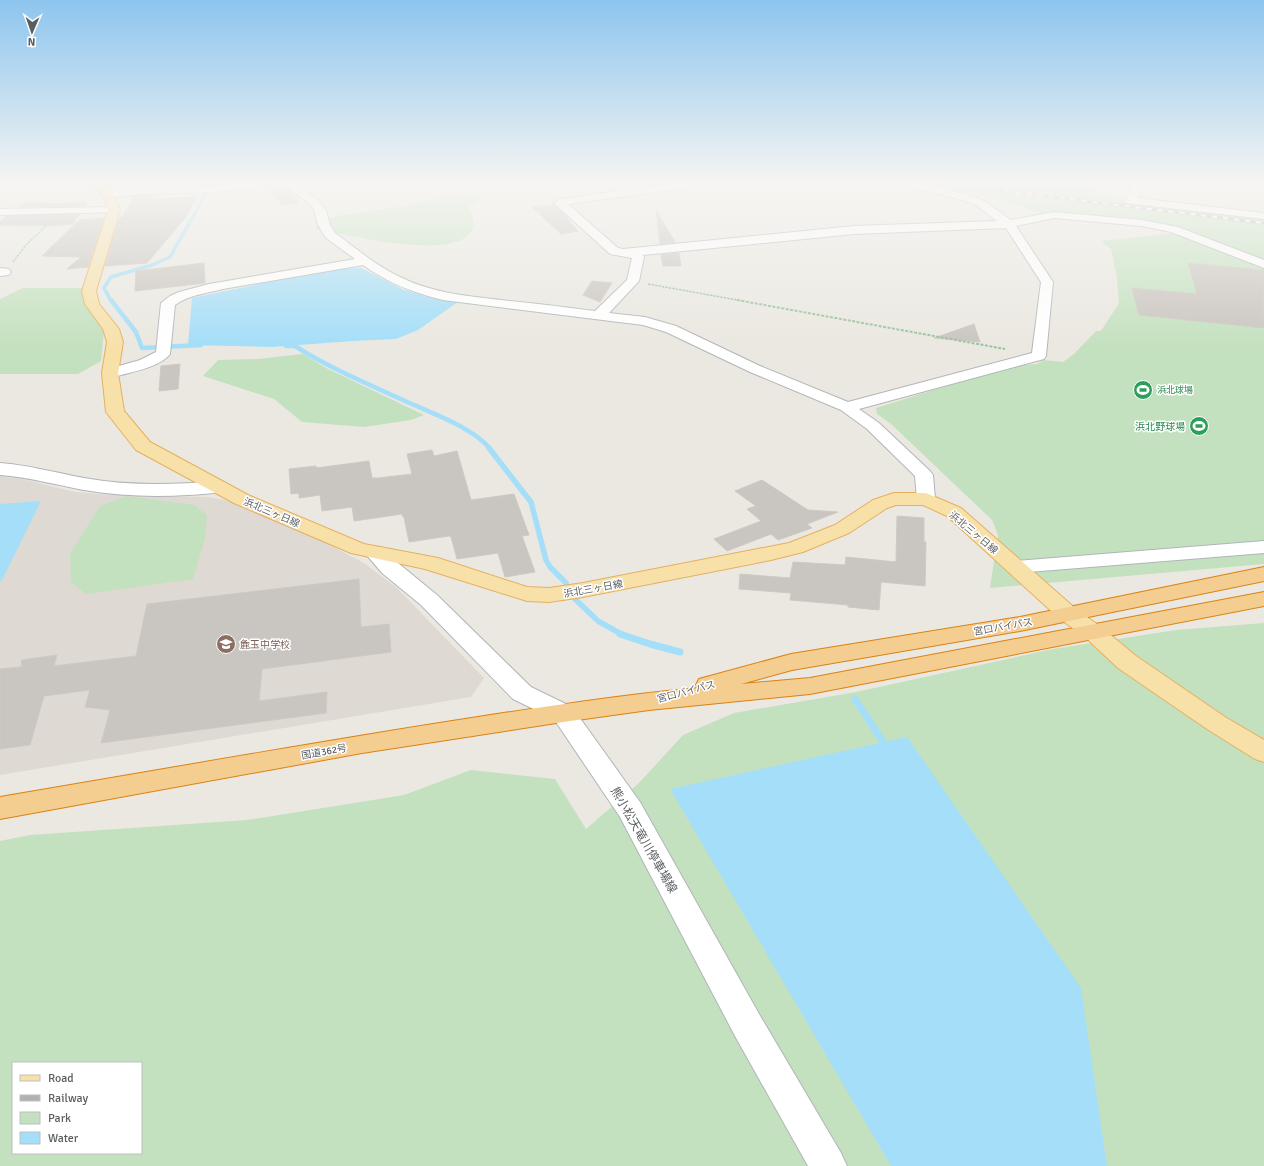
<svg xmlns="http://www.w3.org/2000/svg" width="1264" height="1166" font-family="Signika,'Noto Sans JP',sans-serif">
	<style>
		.education { fill: #ded9d2 }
		.green { fill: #c4e1bf; fill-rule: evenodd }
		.water { fill: #a5def8 }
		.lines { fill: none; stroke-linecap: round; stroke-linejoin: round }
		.stream-far3 { stroke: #a5def8; stroke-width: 3.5 }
		.stream-far2 { stroke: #a5def8; stroke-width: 4.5 }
		.stream-far1 { stroke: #a5def8; stroke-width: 5.5 }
		.stream { stroke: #a5def8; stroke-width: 7 }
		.building { fill: #c9c5c0; stroke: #cfc9c0 }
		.street-casing { stroke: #b2b5b8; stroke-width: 2 }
		.secondary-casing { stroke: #b1b5b8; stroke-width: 2 }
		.primary-casing { stroke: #e5af60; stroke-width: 2 }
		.highway-casing { stroke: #db8212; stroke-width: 2 }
		.path-far1 { stroke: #9ac4a0; stroke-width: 1.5; stroke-dasharray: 2.5 1; stroke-linecap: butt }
		.path { stroke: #9ac4a0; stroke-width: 2; stroke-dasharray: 3 1.5; stroke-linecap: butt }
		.street { fill: #fff; fill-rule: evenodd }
		.secondary { fill: #fff; fill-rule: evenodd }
		.primary { fill: #f8e1a9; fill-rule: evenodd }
		.highway { fill: #f4cd90; fill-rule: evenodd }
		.rail-casing { stroke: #b0b1b1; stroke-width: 3 }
		.rail { stroke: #fff; stroke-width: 2; stroke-dasharray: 5.5; stroke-linecap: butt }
		.labels { text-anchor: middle; stroke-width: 3; stroke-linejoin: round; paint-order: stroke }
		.far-leisure-label { font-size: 9px; fill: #27864d; stroke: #fff; text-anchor: start }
		.leisure-label { font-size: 10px; fill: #27864d; stroke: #fff; text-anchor: end }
		.street-label { font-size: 10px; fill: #5a5e61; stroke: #fff }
		.education-label { font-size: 10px; fill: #785e54; stroke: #fff; text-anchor: start }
		.near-street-label { font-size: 12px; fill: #5a5e61; stroke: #fff }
	</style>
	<rect width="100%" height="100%" fill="#ebe8e1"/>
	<path class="education" d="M 0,476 L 22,479 L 75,492 L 109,495 L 207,497 L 225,500 L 324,542 L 364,563 L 397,588 L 484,678 L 471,697 L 0,775 Z"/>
	<g class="green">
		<path d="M 498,183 L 543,183 C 529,190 511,189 498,183 Z"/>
		<path d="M 867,183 L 1071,183 L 1117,198 L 1264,218 L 1264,264 L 1181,230 L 1074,215 L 1046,213 L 1042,214 L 1018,205 L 972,193 L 954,193 Z"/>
		<path d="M 469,194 L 480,196 L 479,202 L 467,207 L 472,214 L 474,228 C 471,231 467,237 463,239 C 428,256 353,235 315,229 L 323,220 L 337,216 L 405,206 L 428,200 Z"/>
		<path d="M 1177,233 L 1264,267 L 1264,564 L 990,588 L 998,535 L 992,520 L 891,424 L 877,414 L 876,408 L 1010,366 L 1037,364 L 1044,360 L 1063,362 L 1074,354 L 1096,331 L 1101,331 L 1119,303 L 1117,278 L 1111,249 L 1101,241 Z"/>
		<path d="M 23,288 L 83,288 L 105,322 L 101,361 L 78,374 L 0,374 L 0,299 Z"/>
		<path d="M 303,354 L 326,368 L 424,415 L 411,420 L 364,427 L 302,422 L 274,399 L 203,376 L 218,360 L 258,359 Z"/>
		<path d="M 126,496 L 194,505 L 207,515 L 205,538 L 193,579 L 86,594 L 71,582 L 70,554 L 100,506 Z"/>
		<path d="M 1264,623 L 1264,1166 L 0,1166 L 0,841 L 30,835 L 247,820 L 404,795 L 471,770 L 555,779 L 586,829 L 639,783 L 683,735 L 734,713 L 856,692 L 1053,649 L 1176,630 ZM 13,1063 L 141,1063 L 141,1153 L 13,1153 Z"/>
	</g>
	<g class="water">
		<path d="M 361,268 L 402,289 L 432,298 L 458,302 L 418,330 L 396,339 L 353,341 L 272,347 L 188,345 L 192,298 L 331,269 Z"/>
		<path d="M 41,501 L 2,580 L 0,581 L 0,504 Z"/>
		<path d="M 907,737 L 1081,988 L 1107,1166 L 891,1166 L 670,789 Z"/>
	</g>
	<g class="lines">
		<path class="stream-far3" d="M 111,301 L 104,288 L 111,277 L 152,265 L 170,257 L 207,192 L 215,187 L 232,183"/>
		<g class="stream-far2">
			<path d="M 111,300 L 136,332 L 142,348 L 201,345"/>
			<path d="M 286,346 L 295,346 C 329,368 368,384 405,401 C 429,412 474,428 490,449"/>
		</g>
		<g class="stream-far1">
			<path d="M 489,448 L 531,502 L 546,560 L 550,567 L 566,583"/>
			<path d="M 575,599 L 598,621 L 623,635"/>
		</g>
		<g class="stream">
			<path d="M 620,634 L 650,644 L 680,652"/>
			<path d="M 855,699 L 883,742"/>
		</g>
	</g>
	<g class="building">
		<path d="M 285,188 L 291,192 L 299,203 L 282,205 L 270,190 Z"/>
		<path d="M 153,195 L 151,199 L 196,197 L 186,217 L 147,263 L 105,266 L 119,218 L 122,217 L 135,196 Z"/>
		<path d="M 45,202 L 44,204 L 87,202 L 85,206 L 19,207 L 24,203 Z"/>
		<path d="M 554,205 L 562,212 L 578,231 L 561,234 L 532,207 Z"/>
		<path d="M 656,210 L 675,242 L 660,244 Z"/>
		<path d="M 79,214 L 73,224 L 52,226 L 0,225 L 0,222 L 7,216 Z"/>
		<path d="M 104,218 L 88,267 L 67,269 L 81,257 L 42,256 L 79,220 Z"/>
		<path d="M 679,253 L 681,266 L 663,266 L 661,255 Z"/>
		<path d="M 204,263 L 205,283 L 135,291 L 136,271 Z"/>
		<path d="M 1188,263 L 1264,270 L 1264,328 L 1139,315 L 1132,288 L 1197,294 Z"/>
		<path d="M 592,281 L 612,283 L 600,302 L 583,295 Z"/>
		<path d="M 974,324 L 980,342 L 934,338 Z"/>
		<path d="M 180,364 L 178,389 L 159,391 L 161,366 Z"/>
		<path d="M 432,450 L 434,456 L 457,451 L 471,500 L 514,494 L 529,535 L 522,536 L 535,572 L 505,577 L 498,553 L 457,559 L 451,537 L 449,536 L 409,542 L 404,517 L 403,517 L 402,514 L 354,521 L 352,507 L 322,511 L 320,495 L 299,498 L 299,493 L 291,494 L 289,469 L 316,466 L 316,468 L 369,461 L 372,478 L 378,478 L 412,474 L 407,454 Z"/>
		<path d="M 762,480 L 808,510 L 838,512 L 807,524 L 812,528 L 778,540 L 771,534 L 727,551 L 714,539 L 761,521 L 747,509 L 756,506 L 735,491 Z"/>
		<path d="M 897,516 L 924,518 L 924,542 L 926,542 L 925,586 L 881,582 L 879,610 L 848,607 L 848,605 L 790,600 L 791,593 L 739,589 L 740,574 L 790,578 L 793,562 L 845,565 L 846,557 L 896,562 Z"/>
		<path d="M 359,579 L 361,627 L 389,624 L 391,652 L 262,669 L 259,701 L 327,692 L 326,713 L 101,743 L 110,710 L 85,707 L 90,690 L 44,696 L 30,745 L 0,749 L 0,669 L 21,667 L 22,660 L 57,655 L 54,666 L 136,656 L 147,604 Z"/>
	</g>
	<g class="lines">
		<g class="street-casing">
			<g id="street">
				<path d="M 238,183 L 271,183 L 266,186 L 215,192 L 141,194 L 109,198 L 104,195 C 111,185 197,187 214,186 C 222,185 230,184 238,183 Z"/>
				<path d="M 281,183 L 293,183 L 318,200 L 326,210 L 330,225 L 335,233 C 356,248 376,266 400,277 C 432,293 467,296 501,300 C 532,303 564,307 595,311 L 627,280 L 632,258 L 610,254 L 554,203 L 556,201 L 562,199 L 676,183 L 704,183 L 699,186 L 568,204 L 618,248 L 623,249 L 854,226 L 997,221 L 976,205 L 965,201 L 929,191 L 899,185 L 898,183 L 921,183 L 972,196 L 984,201 L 1011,220 L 1054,212 L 1142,220 L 1178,227 L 1264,260 L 1264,268 L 1171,232 L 1142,226 L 1054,218 L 1016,226 L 1053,282 L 1046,356 L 1044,359 L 859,409 L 879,423 L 930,471 L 933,475 L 935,499 L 932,503 L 926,504 L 920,503 L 917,499 L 915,476 L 867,429 L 841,410 L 750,372 L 666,332 L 643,325 L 443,300 C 414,293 388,283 363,265 L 223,289 C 207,293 189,295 175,305 L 170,354 C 160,368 126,373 110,378 L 105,376 L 102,373 L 105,370 L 140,360 L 156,352 L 161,303 L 170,296 L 179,292 L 209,284 L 355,259 L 326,238 L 318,225 L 314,210 L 310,204 ZM 1006,228 L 1041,282 L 1032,353 L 848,402 L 760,366 L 676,326 L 645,317 L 609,313 L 639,281 L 644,257 L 643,255 L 854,234 Z"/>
				<path d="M 1135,183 L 1145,183 L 1137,198 L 1264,213 L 1264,219 L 1126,203 L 1125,201 Z"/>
				<path d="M 1252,183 L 1264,183 L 1264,187 L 1253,185 Z"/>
				<path d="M 114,207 L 120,210 L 118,212 L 0,215 L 0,209 Z"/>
				<path d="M 0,268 L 9,269 L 11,272 L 9,275 L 0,276 Z"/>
				<path d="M 1264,541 L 1264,553 L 1015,573 L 1008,571 L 1005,567 L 1008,563 L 1015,561 Z"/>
			</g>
		</g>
		<g class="secondary-casing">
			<g id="secondary">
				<path d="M 0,463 C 29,465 56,473 84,478 C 128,486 173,485 218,481 L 225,483 L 228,487 L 225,491 C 213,494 201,494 188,495 C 154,497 119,496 84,490 C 56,485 29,477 0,475 Z"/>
				<path d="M 376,547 L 384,548 L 398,563 L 437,595 L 531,687 L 572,707 L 640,802 L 759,1014 L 841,1153 L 847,1166 L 808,1166 L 735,1036 L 620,817 L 554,719 L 513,699 L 421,605 L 382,573 L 365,553 L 368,548 Z"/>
			</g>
		</g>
		<g class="primary-casing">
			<path id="primary" d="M 88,183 L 101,183 L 113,192 L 120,210 L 96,291 L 99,304 L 119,329 L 123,342 L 118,373 L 124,411 L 150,442 L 248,495 L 364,544 L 438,558 L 527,587 L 549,588 L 583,583 L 789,543 L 835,525 L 873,500 L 894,493 L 926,493 L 961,508 L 1076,609 L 1101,627 L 1136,656 L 1225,717 L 1264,740 L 1264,762 L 1255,759 L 1207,729 L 1118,668 L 1085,637 L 1060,619 L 947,516 L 923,505 L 896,505 L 887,508 L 849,533 L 803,552 L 771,560 L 583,597 L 549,602 L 527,601 L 425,569 L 351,553 L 234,503 L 136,450 L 106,412 L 102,373 L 107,342 L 103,329 L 85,304 L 82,291 L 108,210 L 104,197 Z"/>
		</g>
		<g class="highway-casing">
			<path id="highway" d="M 1264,567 L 1264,581 L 1020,631 L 792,670 L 741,684 L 810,678 L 1264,592 L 1264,606 L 810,694 L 649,710 L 563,722 L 362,753 L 0,819 L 0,797 C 155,771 310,743 465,719 C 543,707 620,695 698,688 L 696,685 L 699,679 L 791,654 L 1020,617 Z"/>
		</g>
		<g class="path-far1">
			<path d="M 13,262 L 26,245 L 44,228 L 46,223"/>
			<path d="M 648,284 L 743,301"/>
		</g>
		<path class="path" d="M 737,300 L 1005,349"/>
		<use href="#street" class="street"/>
		<use href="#secondary" class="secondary"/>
		<use href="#primary" class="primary"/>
		<use href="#highway" class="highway"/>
		<g class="rail-casing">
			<path id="rail" d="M 939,183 L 1264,223"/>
		</g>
		<use href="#rail" class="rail"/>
	</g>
	<linearGradient id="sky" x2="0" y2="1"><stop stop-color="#8dc5ee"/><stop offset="0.53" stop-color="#f6f5f2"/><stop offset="1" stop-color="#f6f5f2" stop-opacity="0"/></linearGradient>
	<rect width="1264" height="346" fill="url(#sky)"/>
	<defs>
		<g id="stadium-disc" transform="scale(1)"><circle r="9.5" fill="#2e9e5b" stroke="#fff"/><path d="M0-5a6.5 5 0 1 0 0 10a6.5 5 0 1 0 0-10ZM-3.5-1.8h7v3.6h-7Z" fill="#fff"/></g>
		<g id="school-disc" transform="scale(1)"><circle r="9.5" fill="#8d6e63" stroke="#fff"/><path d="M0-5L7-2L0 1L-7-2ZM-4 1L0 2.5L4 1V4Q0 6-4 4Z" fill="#fff"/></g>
	</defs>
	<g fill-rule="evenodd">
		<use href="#stadium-disc" x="1143" y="390"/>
		<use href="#stadium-disc" x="1199" y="426"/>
		<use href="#school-disc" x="226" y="644"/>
	</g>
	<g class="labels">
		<g class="far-leisure-label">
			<text x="1157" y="393">浜北球場</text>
		</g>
		<g class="leisure-label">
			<text x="1185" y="430">浜北野球場</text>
		</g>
		<g class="street-label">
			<text transform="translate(272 512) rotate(23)" y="4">浜北三ヶ日線</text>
			<text transform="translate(974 532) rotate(40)" y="4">浜北三ヶ日線</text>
			<text transform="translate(593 588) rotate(-10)" y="4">浜北三ヶ日線</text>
			<text transform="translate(1003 626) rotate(-10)" y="4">宮口バイパス</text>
			<text transform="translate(686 691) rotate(-15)" y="4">宮口バイパス</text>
			<text transform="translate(324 751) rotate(-10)" y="4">国道362号</text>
		</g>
		<g class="education-label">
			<text x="240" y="648">麁玉中学校</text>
		</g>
		<g class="near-street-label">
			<text transform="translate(644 840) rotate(60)" y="4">熊小松天竜川停車場線</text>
		</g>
	</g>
	<rect x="12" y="1062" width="130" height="92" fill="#ffffff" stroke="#bdbfc0"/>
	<rect x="20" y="1075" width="20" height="6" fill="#f8e1a9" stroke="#bdbfc0"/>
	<text x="48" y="1082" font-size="12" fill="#5a5e61">Road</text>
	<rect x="20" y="1095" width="20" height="6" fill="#b0b1b1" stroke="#bdbfc0"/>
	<text x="48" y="1102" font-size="12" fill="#5a5e61">Railway</text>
	<rect x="20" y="1112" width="20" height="12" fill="#c4e1bf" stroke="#bdbfc0"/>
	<text x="48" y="1122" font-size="12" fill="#5a5e61">Park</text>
	<rect x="20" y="1132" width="20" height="12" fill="#a5def8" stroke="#bdbfc0"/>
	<text x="48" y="1142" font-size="12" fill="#5a5e61">Water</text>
	<g transform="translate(32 32) rotate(182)" stroke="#ffffff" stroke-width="3" paint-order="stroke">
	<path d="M0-3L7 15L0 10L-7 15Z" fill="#5a5e61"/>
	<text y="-6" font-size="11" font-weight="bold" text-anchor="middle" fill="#5a5e61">N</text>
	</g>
</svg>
